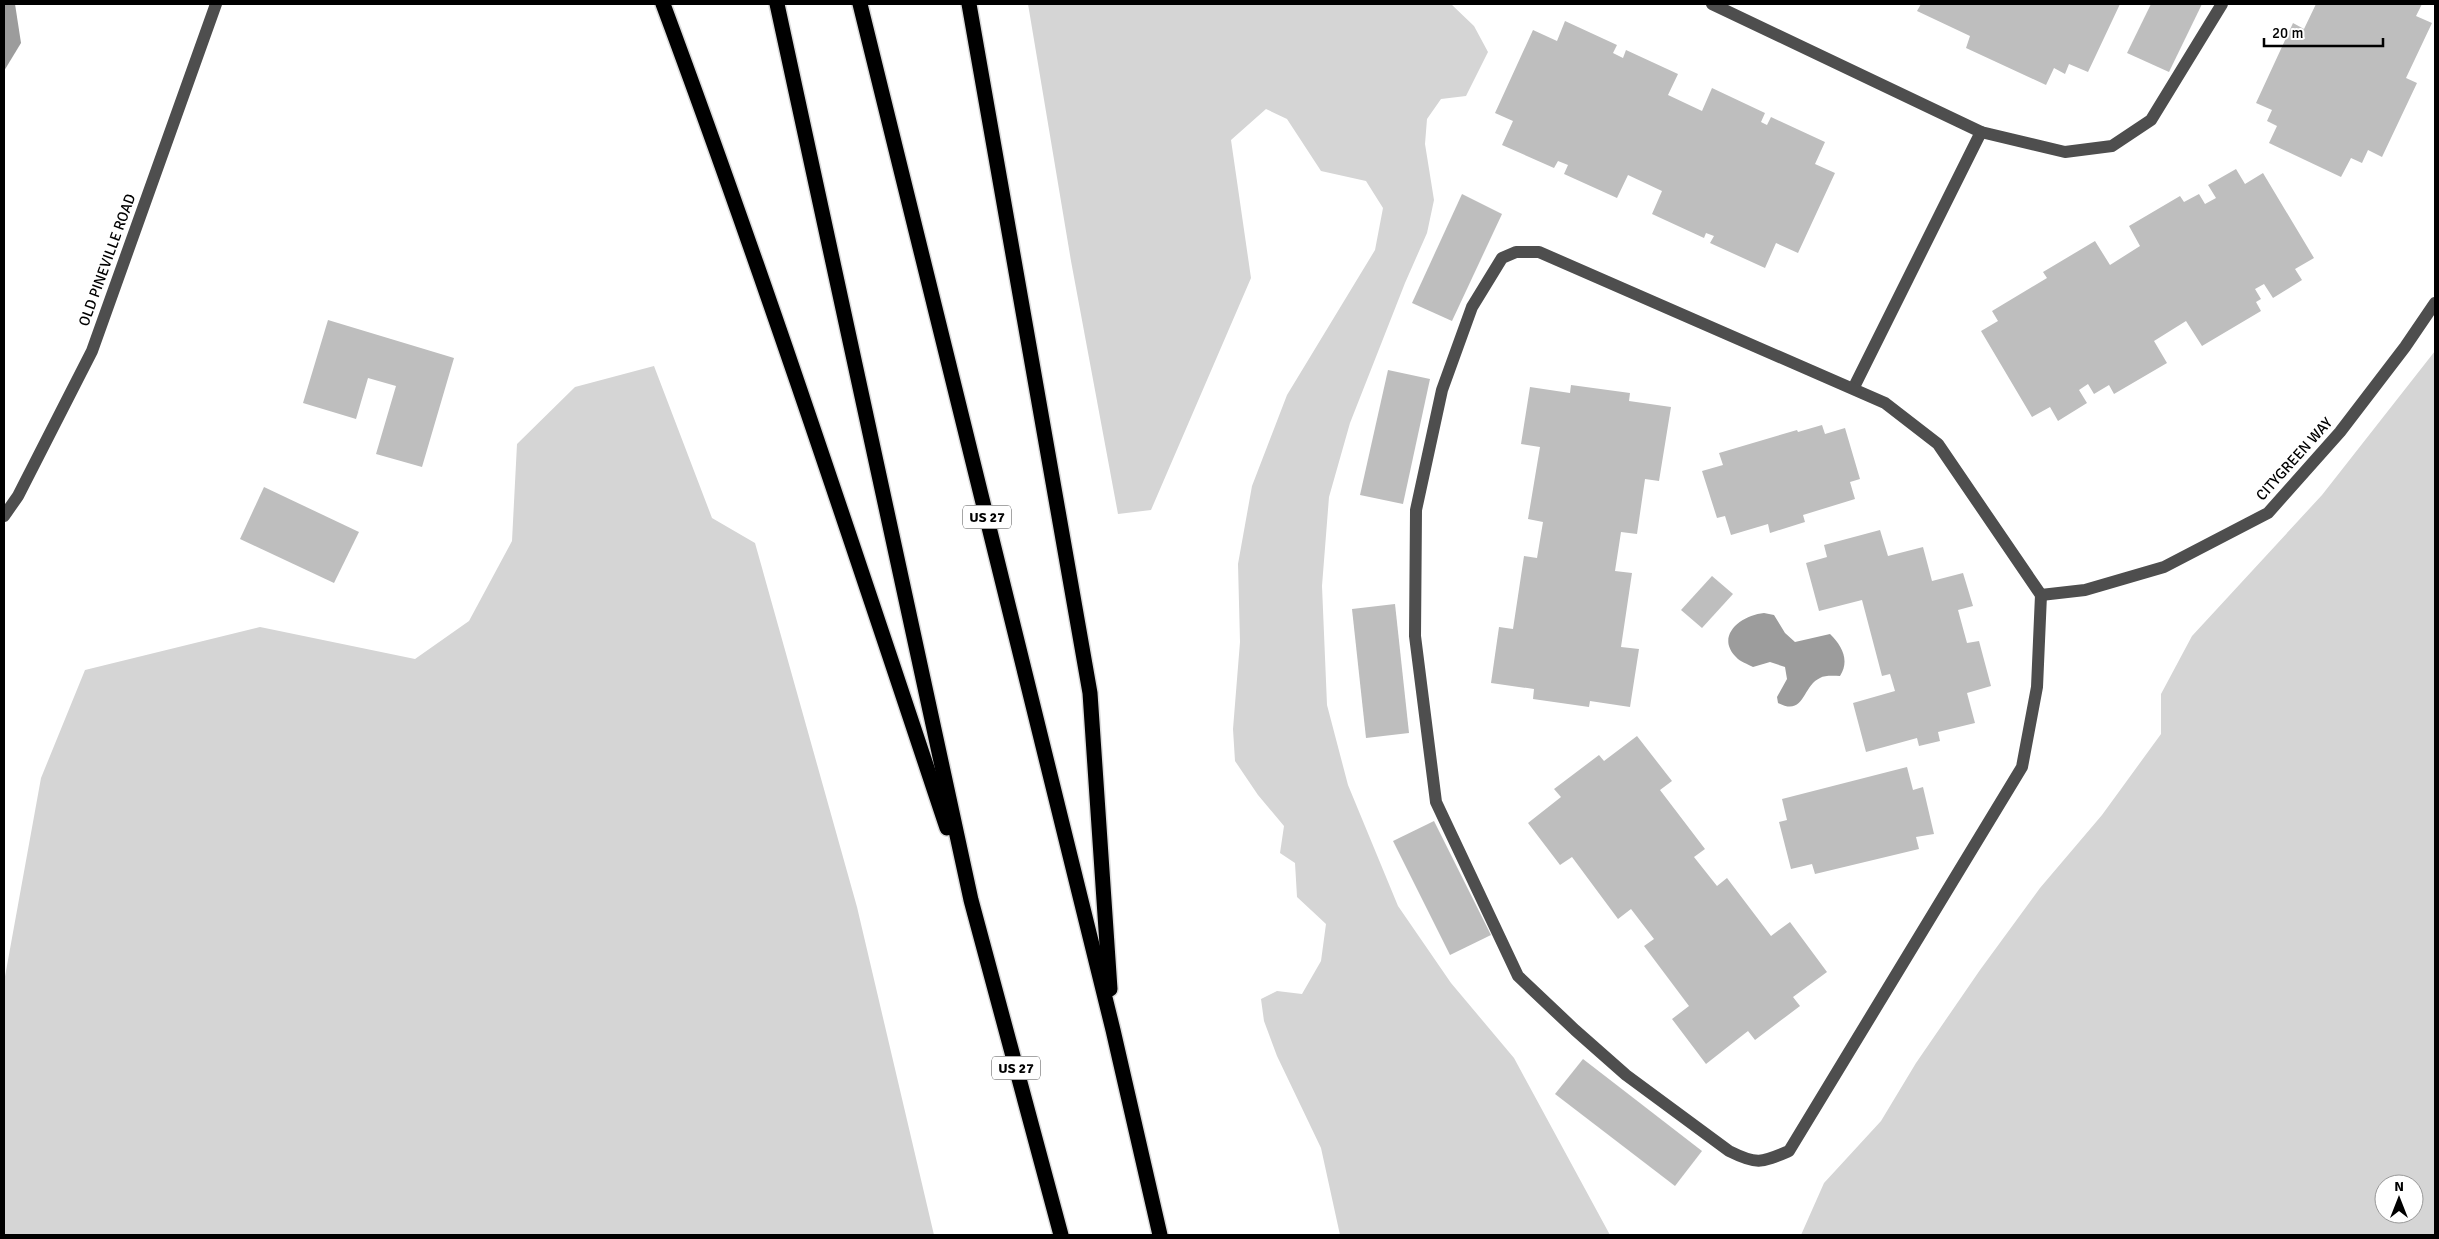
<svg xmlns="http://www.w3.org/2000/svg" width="2439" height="1239" font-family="Signika,sans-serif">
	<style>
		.green { fill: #d5d5d5; fill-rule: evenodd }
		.water { fill: #9c9c9c }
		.building { fill: #bebebe }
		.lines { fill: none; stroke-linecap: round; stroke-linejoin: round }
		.highway-casing { stroke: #dbdbdb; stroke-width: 18 }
		.minor { stroke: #4e4e4e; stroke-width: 12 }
		.highway { stroke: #000; stroke-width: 15 }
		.labels { text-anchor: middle; stroke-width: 4.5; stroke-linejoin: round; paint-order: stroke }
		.shield { fill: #fff; stroke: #4c4c4c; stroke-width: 1 }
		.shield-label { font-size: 14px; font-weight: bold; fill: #000 }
		.street-label { font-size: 15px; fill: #000; stroke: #fff }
	</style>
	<rect width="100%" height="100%" fill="#fff"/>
	<g class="green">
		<path d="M 1028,4 L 1451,4 L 1474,26 L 1488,52 L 1466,96 L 1441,99 L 1427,119 L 1425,144 L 1434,200 L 1427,233 L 1405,283 L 1350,423 L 1329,497 L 1322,586 L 1327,705 L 1348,785 L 1398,906 L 1451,983 L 1514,1058 L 1610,1235 L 1340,1235 L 1321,1148 L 1277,1056 L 1264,1021 L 1261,999 L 1277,991 L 1302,994 L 1321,961 L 1326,924 L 1297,897 L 1295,863 L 1280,853 L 1284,826 L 1258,795 L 1235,761 L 1233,729 L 1240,642 L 1238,564 L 1252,486 L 1287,395 L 1375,250 L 1383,208 L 1366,181 L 1321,171 L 1287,119 L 1266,109 L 1231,140 L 1251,278 L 1151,510 L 1118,514 L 1071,261 Z"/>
		<path d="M 2435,351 L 2435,1235 L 1801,1235 L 1824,1183 L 1881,1121 L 1916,1063 L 1980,970 L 2040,888 L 2102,815 L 2161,734 L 2161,694 L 2192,636 L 2322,495 ZM 2384,1184 L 2414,1184 L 2414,1214 L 2384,1214 Z"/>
		<path d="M 654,366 L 712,518 L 755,543 L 857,907 L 934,1235 L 4,1235 L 4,982 L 41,778 L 85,670 L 260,627 L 415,659 L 469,621 L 512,541 L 517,444 L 575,387 Z"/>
	</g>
	<g class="water">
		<path d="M 4,4 L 15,4 L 21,43 L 4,71 Z"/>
		<path d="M 1764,613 L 1774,615 L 1785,633 L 1795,642 L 1830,634 C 1842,646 1850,660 1840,676 C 1834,676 1825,675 1820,678 C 1802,686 1805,717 1778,703 L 1777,697 L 1787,679 L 1785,667 L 1770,662 L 1753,667 C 1748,664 1740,662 1736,657 C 1715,636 1741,615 1764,613 Z"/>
	</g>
	<g class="building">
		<path d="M 1921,4 L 2120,4 L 2088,72 L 2069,64 L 2065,74 L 2054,68 L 2046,85 L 1966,48 L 1970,36 L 1917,11 Z"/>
		<path d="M 2151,4 L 2202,4 L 2169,72 L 2127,53 Z"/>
		<path d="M 2316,4 L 2422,4 L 2416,16 L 2432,23 L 2406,78 L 2417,83 L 2382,157 L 2368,150 L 2362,163 L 2351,158 L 2341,177 L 2269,143 L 2277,126 L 2267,121 L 2272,110 L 2256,103 L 2293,23 L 2304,29 Z"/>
		<path d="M 1565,21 L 1617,45 L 1613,53 L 1623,58 L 1626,50 L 1678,74 L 1668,95 L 1702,111 L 1712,88 L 1765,113 L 1761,122 L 1767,125 L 1771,117 L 1825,142 L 1815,164 L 1835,173 L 1798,253 L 1776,243 L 1765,268 L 1710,243 L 1714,236 L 1706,233 L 1704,238 L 1652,214 L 1662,191 L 1628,175 L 1617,198 L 1564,174 L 1568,165 L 1558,161 L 1554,168 L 1502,145 L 1513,121 L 1495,113 L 1533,30 L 1557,41 Z"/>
		<path d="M 2236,169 L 2245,184 L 2263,173 L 2314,258 L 2295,269 L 2302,280 L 2273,298 L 2264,284 L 2255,289 L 2261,299 L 2256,302 L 2261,311 L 2202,346 L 2186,321 L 2154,341 L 2167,363 L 2114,394 L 2109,385 L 2094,394 L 2088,384 L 2079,390 L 2087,403 L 2058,421 L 2050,407 L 2032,417 L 1981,331 L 1998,321 L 1992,311 L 2047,278 L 2043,272 L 2095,241 L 2110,265 L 2140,246 L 2129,226 L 2180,196 L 2184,202 L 2199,194 L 2205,204 L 2216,198 L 2208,185 Z"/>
		<path d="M 1462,194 L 1502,214 L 1452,321 L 1412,303 Z"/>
		<path d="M 328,320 L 454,358 L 422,467 L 376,454 L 396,386 L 368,378 L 356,419 L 303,403 Z"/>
		<path d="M 1388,370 L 1430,379 L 1403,504 L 1360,495 Z"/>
		<path d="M 1571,385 L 1630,393 L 1629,401 L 1671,407 L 1659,481 L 1645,479 L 1637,534 L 1621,532 L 1615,571 L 1632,573 L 1621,647 L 1639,649 L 1630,707 L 1590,701 L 1589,707 L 1533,699 L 1534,689 L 1491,683 L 1499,627 L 1513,629 L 1524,556 L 1537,558 L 1543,522 L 1528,519 L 1540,447 L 1521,444 L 1530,387 L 1570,393 Z"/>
		<path d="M 1822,425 L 1825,434 L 1845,428 L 1860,479 L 1850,482 L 1855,499 L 1803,515 L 1805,522 L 1770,533 L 1768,524 L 1731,535 L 1725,516 L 1717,518 L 1702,471 L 1723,465 L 1719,453 L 1797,430 L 1798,432 Z"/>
		<path d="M 264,487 L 359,532 L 334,583 L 240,539 Z"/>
		<path d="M 1880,530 L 1888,556 L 1923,547 L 1932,581 L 1963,573 L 1973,606 L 1958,610 L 1967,643 L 1979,641 L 1991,686 L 1967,693 L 1975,723 L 1938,732 L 1940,741 L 1919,746 L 1917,738 L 1866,752 L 1853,703 L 1895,691 L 1890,674 L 1882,676 L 1862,600 L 1819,611 L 1806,563 L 1827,557 L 1824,545 Z"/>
		<path d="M 1712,576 L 1733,594 L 1702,628 L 1681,610 Z"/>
		<path d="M 1395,604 L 1409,733 L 1366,738 L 1352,609 Z"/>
		<path d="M 1637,736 L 1672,781 L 1660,790 L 1705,849 L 1694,857 L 1717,886 L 1727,878 L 1771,936 L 1790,922 L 1827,972 L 1793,997 L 1800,1006 L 1755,1040 L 1748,1031 L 1706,1064 L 1672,1019 L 1689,1006 L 1644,946 L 1654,939 L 1631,909 L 1618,919 L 1572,857 L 1560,865 L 1528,823 L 1561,797 L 1554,789 L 1599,755 L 1604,761 Z"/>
		<path d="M 1907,767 L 1913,790 L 1923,787 L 1934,834 L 1916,837 L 1919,849 L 1815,874 L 1812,864 L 1791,869 L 1779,822 L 1787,820 L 1782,799 Z"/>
		<path d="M 1434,821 L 1491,935 L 1450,955 L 1393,841 Z"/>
		<path d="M 1583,1059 L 1702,1151 L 1675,1186 L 1555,1094 Z"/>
	</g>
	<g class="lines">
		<g class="highway-casing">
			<g id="highway">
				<path d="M 663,4 C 764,276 855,552 947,828"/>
				<path d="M 777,4 L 971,900 L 1061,1235"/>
				<path d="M 860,4 L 1113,1030 L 1160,1235"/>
				<path d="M 969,4 L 1090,693 L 1110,989"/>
			</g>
		</g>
		<g class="minor">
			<path d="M 1712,4 L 1981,132 L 1854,387"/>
			<path d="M 1981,132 L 2065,152 L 2112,146 L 2151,120 L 2222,4"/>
			<path d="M 1516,252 L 1539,252 L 1885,403 L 1938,444 L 2041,595 L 2037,687 L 2022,767 L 1789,1151 C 1761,1163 1757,1165 1729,1151 L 1626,1075 L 1575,1030 L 1518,976 L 1436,802 L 1415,636 L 1416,510 L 1442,390 L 1472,307 L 1502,258 Z"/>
			<path d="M 4,516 L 18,496 L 92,351 L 216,4"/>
			<path d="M 2041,595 L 2085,590 L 2164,567 L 2268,513 L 2340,432 L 2405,347 L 2435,303"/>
		</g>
		<use href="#highway" class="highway"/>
	</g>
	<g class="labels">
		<g class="shield">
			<rect x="963" y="505.5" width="48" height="23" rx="4"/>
			<rect x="992" y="1056.5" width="48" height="23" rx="4"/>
		</g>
		<g class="shield-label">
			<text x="987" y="522">US 27</text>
			<text x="1016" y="1073">US 27</text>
		</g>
		<g class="street-label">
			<text transform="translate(107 260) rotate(-70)" y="5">OLD PINEVILLE ROAD</text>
			<text transform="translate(2294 459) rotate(-48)" y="5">CITYGREEN WAY</text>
		</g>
	</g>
	<rect width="2439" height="1239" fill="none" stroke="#000000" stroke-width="10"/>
	<g transform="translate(2399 1199)"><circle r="24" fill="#ffffff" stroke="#999999"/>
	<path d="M0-4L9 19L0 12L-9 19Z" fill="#000000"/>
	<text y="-8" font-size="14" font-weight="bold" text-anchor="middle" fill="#000000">N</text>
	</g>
	<path d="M2264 38v8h119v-8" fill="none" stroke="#000000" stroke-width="2.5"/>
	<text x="2272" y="38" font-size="15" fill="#000000" stroke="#ffffff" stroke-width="4" paint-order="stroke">20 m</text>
</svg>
